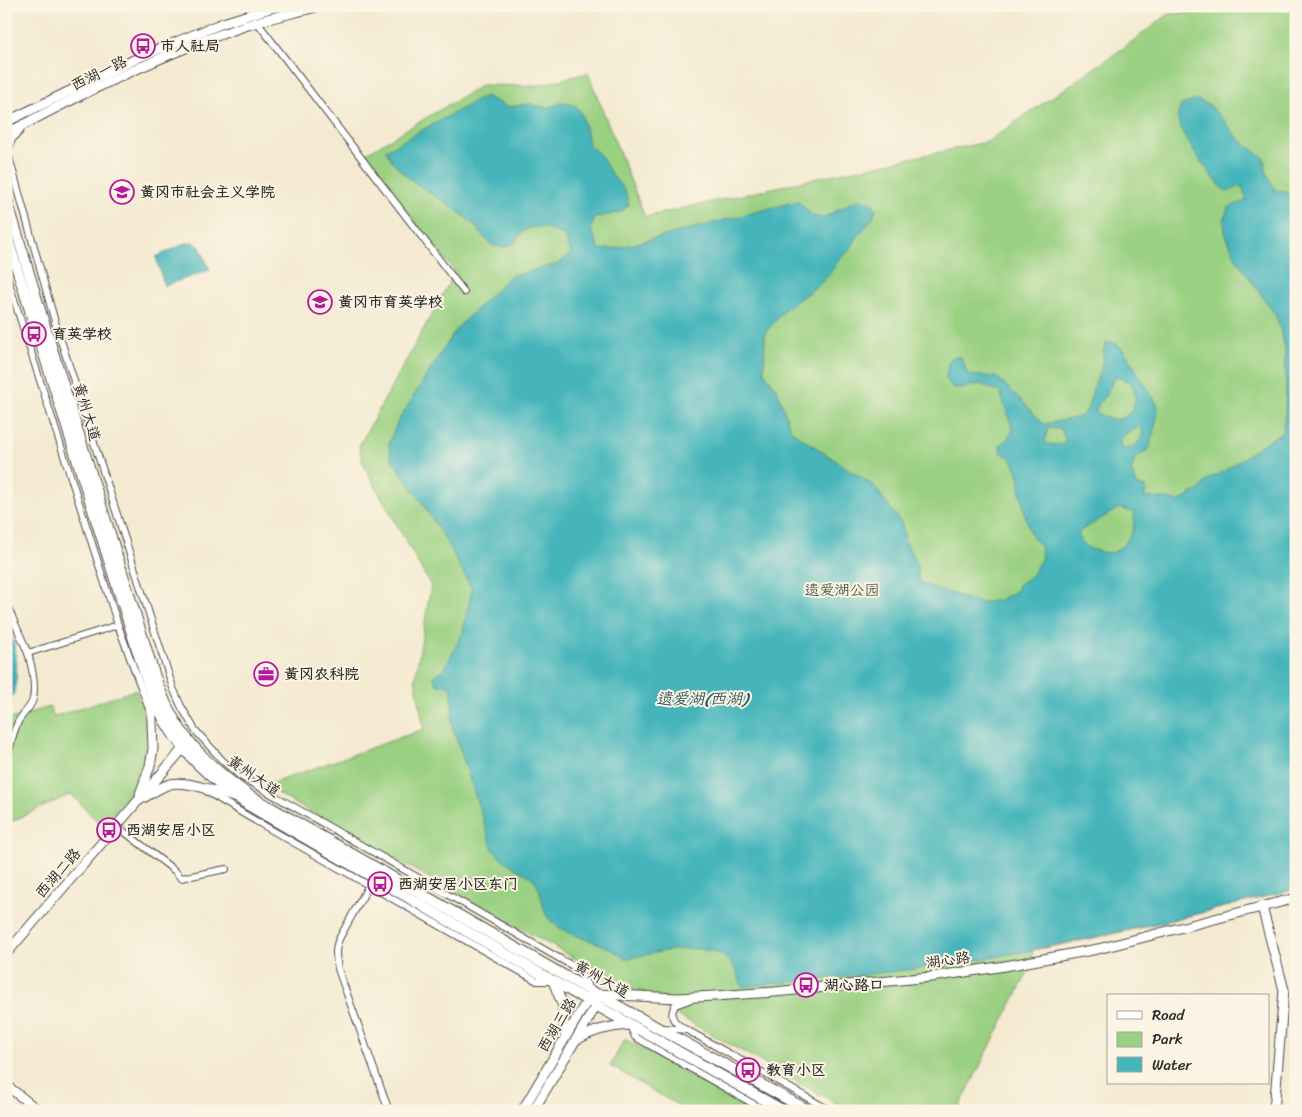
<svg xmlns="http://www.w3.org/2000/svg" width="1302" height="1117" font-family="Sriracha,'LXGW WenKai TC',sans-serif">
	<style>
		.green { fill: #9ad081; stroke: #627e56 }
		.water { fill: #45b5bb; stroke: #387073; fill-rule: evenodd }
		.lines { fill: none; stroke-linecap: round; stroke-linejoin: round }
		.street-casing { stroke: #494844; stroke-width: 8 }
		.secondary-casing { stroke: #494844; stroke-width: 11 }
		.primary-casing { stroke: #494844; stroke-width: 12 }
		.street { stroke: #fff; stroke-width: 6 }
		.secondary { stroke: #fff; stroke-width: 9 }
		.primary { stroke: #fff; stroke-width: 10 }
		.labels { text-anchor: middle; stroke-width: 4; stroke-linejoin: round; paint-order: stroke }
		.poi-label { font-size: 15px; font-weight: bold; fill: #2b2b2b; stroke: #fcf5e5; text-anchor: start }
		.street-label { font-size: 15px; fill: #2b2b2b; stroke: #fcf5e5 }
		.park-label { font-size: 15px; fill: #4c5d45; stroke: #fcf5e5 }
		.water-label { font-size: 16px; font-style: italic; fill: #345b5d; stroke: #fcf5e5 }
	</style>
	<rect width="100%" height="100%" fill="#fcf5e5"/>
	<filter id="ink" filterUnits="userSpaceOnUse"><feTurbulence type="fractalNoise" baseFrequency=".02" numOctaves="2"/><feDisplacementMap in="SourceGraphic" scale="10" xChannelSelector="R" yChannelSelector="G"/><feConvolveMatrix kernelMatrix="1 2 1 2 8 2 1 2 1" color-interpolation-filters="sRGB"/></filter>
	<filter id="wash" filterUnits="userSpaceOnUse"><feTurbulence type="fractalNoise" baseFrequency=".0096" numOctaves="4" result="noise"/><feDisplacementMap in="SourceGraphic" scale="20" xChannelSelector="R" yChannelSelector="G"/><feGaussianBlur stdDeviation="1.12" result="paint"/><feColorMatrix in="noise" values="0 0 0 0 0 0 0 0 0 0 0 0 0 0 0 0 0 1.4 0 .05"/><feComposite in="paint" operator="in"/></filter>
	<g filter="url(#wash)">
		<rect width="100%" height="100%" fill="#f4ead1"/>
		<g class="green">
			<path d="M 1296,7 L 1296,889 C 1209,911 1122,934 1033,950 L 1029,970 L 957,1111 L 850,1111 L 278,794 L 270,784 L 424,729 L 415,679 L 431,586 L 364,466 L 359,446 L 455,272 L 363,155 L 482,85 L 534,86 L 588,73 L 645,217 L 826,176 L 987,142 L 1122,49 L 1169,14 Z"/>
			<path d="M 135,690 L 145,719 L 146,747 L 134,785 L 103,827 L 71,794 L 6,824 L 6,725 L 9,719 L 50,707 L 53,717 Z"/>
			<path d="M 625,1039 L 752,1111 L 688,1111 L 610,1066 Z"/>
		</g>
		<g class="water">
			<path d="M 485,96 L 507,107 L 530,104 L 546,108 L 564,102 L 576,106 L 582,115 L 589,145 L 601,156 L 611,174 L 625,191 L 629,205 L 621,212 L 595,218 L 591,229 L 599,249 L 614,249 L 798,201 L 813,216 L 823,218 L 851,203 L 861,199 L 872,202 L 876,209 L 872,219 L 857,237 L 850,250 L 839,259 L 831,272 L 820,284 L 785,309 L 765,333 L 764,372 L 777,389 L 790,428 L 797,435 L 874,486 L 902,524 L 905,542 L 917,564 L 918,578 L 922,584 L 980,603 L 1000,600 L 1017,590 L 1018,585 L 1031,576 L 1042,558 L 1040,546 L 1031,535 L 1026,518 L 1021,495 L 1019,475 L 1012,459 L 1001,452 L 1000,445 L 1007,439 L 1013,430 L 1000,392 L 980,384 L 961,389 L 952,387 L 946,378 L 948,363 L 953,357 L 961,357 L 968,375 L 996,377 L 1010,389 L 1044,424 L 1080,417 L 1087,410 L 1093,389 L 1102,367 L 1103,352 L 1106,343 L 1114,343 L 1123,349 L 1158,406 C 1158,421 1152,434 1150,448 L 1135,459 L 1131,471 L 1138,486 L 1147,488 L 1144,497 C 1156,500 1165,496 1177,502 L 1189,497 L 1191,493 L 1198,492 L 1207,480 L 1223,472 L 1267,441 L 1282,433 L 1285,416 L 1286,388 L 1285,349 L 1281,331 L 1275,314 L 1238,262 L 1225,233 L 1224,221 L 1228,208 L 1247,200 L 1242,186 L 1226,192 C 1214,179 1177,134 1178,116 C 1178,113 1180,108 1181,105 L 1197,100 L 1210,105 L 1240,140 L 1264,158 L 1267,174 L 1275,190 L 1286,191 L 1296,198 L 1296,889 C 1192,915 1088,941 982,959 C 903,973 822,978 742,987 C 739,977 735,967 728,960 C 705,938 652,954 625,959 C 605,940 574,940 553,923 C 539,913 545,891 533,879 C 530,875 524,873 520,871 C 509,864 501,859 493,850 L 452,725 L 452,686 L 437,685 L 433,676 L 444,670 L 463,632 L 472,589 L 446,541 L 421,501 L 391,458 L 389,443 L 398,421 L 457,328 L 510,276 L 558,264 L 571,253 L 565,236 C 553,231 538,222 525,230 C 517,235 517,247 502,247 C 488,247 484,236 476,227 C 450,199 401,184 386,150 ZM 1116,377 L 1131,382 C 1145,408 1120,433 1096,411 C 1097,404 1101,402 1105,396 C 1109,390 1111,383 1116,377 ZM 1139,427 L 1142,428 C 1144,440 1134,450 1122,449 L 1120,443 L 1122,436 ZM 1048,428 L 1061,429 L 1065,438 L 1064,443 L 1058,445 L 1047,444 L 1045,442 ZM 1119,508 L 1133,512 C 1138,528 1127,546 1112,553 C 1099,553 1083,549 1078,535 L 1080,531 Z"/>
			<path d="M 193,242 L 200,247 L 210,270 L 164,286 L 156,257 L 186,243 Z"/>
			<path d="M 6,623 C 17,645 19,668 14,692 C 13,697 8,701 8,706 C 7,713 9,718 6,725 Z"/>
		</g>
	</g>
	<g filter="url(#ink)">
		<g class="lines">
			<g class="street-casing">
				<g id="street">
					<path d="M 257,22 L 464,292"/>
					<path d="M 7,150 L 55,322 L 173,688 L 181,706 L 195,730 L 222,760 L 240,776 L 578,969 L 590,990"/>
					<path d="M 6,274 L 118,625 L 150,712"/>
					<path d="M 6,603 L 28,653 L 118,625"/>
					<path d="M 6,767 C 9,752 11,736 18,722 C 22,714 31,708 33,699 C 36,684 32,667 28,653"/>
					<path d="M 206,791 L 249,817 L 537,981 L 550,981"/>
					<path d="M 117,826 L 175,871 L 181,878 L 226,869"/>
					<path d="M 369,885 L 340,937 C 334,948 336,957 338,969 L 389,1111"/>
					<path d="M 630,1025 L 635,1037 L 766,1111"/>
					<path d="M 664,1028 L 687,1030 L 831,1111"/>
					<path d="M 686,1030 C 675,1023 668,1018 675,1005 L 689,1000"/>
				</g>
			</g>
			<g class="secondary-casing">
				<g id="secondary">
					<path d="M 6,122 L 142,56 L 223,23 L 277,6"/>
					<path d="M 6,134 C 84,92 172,49 257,22 C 277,16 299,12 319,6"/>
					<path d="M 6,151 L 11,138 L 19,130"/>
					<path d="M 140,794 L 150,766 L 153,749 L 151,694"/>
					<path d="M 145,797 C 153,792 161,787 170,784 C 188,780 219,793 237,798"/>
					<path d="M 1262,907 L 1284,990 L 1274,1111"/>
					<path d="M 6,954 L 187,744"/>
					<path d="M 553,981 L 563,1006 L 565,1036"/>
					<path d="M 597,994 L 677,998 L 714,996 L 774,992 L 931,977 L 1005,966 L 1098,949 L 1296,898"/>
					<path d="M 576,1040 C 593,1030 610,1026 630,1025"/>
					<path d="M 6,1085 L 39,1111"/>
					<path d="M 522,1111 L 587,1001 L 592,997"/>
					<path d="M 533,1111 L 596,1006 L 596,999"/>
				</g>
			</g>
			<g class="primary-casing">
				<g id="primary">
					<path d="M 6,197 L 46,330 L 155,677 C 160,689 164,701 170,712 C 188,747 218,773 249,795 L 591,991 L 809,1111"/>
					<path d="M 6,234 L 147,681 C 168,740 197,769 248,805 L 553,981 L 784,1111"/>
				</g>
			</g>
			<use href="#street" class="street"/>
			<use href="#secondary" class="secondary"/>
			<use href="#primary" class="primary"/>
		</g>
	</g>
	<defs>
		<g id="bus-ring" transform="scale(1.25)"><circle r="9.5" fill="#fcf5e5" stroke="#b5179e" stroke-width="1.5"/><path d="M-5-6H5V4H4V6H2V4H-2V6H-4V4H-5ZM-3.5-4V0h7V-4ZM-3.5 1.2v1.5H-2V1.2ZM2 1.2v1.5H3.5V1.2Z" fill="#b5179e"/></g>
		<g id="university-ring" transform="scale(1.25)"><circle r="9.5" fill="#fcf5e5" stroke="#b5179e" stroke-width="1.5"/><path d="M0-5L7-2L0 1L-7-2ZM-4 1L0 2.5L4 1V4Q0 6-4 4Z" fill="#b5179e"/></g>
		<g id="school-ring" transform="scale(1.25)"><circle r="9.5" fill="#fcf5e5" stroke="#b5179e" stroke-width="1.5"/><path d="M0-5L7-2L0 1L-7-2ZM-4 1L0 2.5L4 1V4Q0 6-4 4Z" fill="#b5179e"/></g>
		<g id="office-ring" transform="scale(1.25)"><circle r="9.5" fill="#fcf5e5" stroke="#b5179e" stroke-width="1.5"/><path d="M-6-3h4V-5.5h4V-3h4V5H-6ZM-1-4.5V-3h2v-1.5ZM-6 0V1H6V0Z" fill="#b5179e"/></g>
	</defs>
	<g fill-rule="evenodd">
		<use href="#bus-ring" x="143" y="46"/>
		<use href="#university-ring" x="122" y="192"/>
		<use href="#school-ring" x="320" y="302"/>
		<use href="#bus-ring" x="34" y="334"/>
		<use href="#office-ring" x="266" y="674"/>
		<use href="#bus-ring" x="109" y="830"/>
		<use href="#bus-ring" x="380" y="884"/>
		<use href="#bus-ring" x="806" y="985"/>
		<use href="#bus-ring" x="748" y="1070"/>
	</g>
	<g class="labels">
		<g class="poi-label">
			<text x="160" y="51">市人社局</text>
			<text x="140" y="197">黄冈市社会主义学院</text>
			<text x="338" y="307">黄冈市育英学校</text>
			<text x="52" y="339">育英学校</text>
			<text x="284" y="679">黄冈农科院</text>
			<text x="126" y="835">西湖安居小区</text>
			<text x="398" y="889">西湖安居小区东门</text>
			<text x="824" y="990">湖心路口</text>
			<text x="766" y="1075">教育小区</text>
		</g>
		<g class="street-label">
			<text transform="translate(99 73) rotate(-26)" y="5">西湖一路</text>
			<text transform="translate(87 412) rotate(73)" y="5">黄州大道</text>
			<text transform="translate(254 776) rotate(35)" y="5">黄州大道</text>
			<text transform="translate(58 873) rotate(-49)" y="5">西湖二路</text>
			<text transform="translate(948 960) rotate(-8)" y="5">湖心路</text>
			<text transform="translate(602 979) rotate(29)" y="5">黄州大道</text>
			<text transform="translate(557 1025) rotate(-59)" y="5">西湖三路</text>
		</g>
		<g class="park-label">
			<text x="842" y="595">遗爱湖公园</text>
		</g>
		<g class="water-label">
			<text x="702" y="704">遗爱湖(西湖)</text>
		</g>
	</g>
	<rect width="1302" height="1117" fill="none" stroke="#fcf5e5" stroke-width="25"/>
	<rect x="1107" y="994" width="162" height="90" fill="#fcf5e5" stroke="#a8a49b"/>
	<rect x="1117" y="1011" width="25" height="8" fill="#ffffff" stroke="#a8a49b"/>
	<text x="1152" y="1020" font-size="15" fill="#2b2b2b">Road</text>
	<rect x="1117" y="1032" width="25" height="15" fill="#9ad081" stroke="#a8a49b"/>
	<text x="1152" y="1044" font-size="15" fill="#2b2b2b">Park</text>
	<rect x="1117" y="1057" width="25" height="15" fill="#45b5bb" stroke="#a8a49b"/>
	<text x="1152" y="1070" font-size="15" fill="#2b2b2b">Water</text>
</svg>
